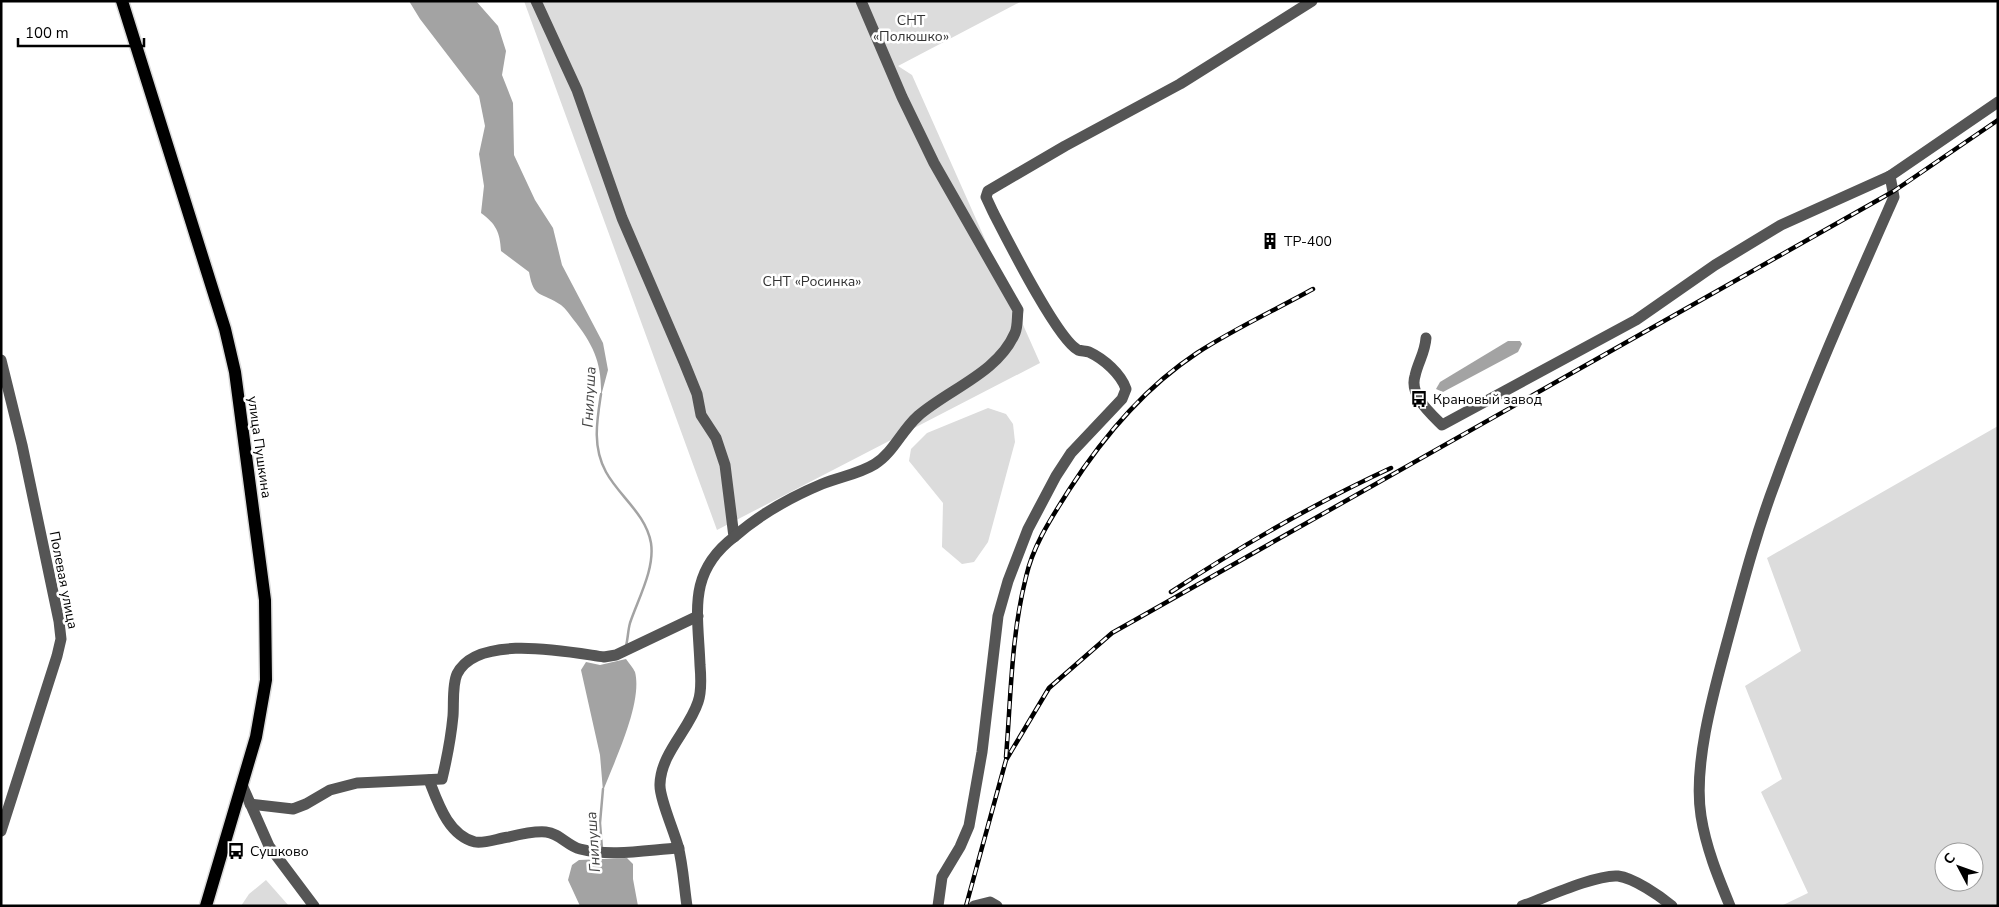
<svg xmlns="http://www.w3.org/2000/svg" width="1999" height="907" font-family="'Nunito Sans',sans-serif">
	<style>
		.green { fill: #dcdcdc; fill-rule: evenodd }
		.water { fill: #a3a3a3 }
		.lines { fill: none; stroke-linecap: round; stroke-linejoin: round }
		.stream { stroke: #a3a3a3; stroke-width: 2.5 }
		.major-casing { stroke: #dbdbdb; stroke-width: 15 }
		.minor { stroke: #555; stroke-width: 11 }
		.major { stroke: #000; stroke-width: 12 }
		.rail-casing { stroke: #000; stroke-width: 4.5 }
		.rail { stroke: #fff; stroke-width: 2.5; stroke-dasharray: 8; stroke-linecap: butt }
		.labels { text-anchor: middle; stroke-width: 5; stroke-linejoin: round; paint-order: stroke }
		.park-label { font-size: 14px; fill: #333; stroke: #fff }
		.poi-label { font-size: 14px; fill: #000; stroke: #fff; text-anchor: start }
		.street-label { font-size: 14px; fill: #000; stroke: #fff }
		.water-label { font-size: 15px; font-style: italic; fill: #444; stroke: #fff }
	</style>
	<rect width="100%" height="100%" fill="#fff"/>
	<g class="green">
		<path d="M 524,1 L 1022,1 L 898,66 L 912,75 L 1040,363 L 717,530 Z"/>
		<path d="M 988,408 L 1006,414 L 1013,424 L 1015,442 L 988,542 L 974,562 L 962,564 L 942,547 L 943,503 L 909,461 L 911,449 L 927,433 Z"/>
		<path d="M 1998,426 L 1998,906 L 1781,906 L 1808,893 L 1761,792 L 1782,779 L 1745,686 L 1801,651 L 1767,558 ZM 1944,852 L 1974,852 L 1974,882 L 1944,882 Z"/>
		<path d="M 266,880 L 289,906 L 241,906 L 249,894 Z"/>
	</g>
	<g class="water">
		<path d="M 409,1 L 476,1 L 498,26 L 506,51 L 502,75 L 513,103 L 514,155 L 535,200 L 553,228 L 562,265 L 603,343 L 608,370 L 601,396 C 602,364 594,345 573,319 C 570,315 566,309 561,305 C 541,291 534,300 529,272 L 501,251 C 500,232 496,224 481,213 L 484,186 L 479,154 L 485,126 L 479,96 L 420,19 Z"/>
		<path d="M 1508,341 L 1520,341 L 1522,344 L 1518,352 L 1443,392 L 1436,389 L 1440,382 Z"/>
		<path d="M 626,659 C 629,663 633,668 635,672 C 643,703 614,762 603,791 L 600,755 L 581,670 L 586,662 L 600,665 Z"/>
		<path d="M 627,858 L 633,864 L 633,879 L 638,906 L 580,906 L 568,880 L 572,865 L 579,860 Z"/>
	</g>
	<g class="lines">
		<g class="stream">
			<path d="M 601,394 C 597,420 592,447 606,472 C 619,496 646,514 651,543 C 655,569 638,599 630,623 C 628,630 628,638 626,646"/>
			<path d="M 602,849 L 600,823 L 603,789"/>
		</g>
		<g class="major-casing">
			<path id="major" d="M 122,1 L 225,329 L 235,372 L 265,600 L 266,680 L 256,737 L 206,906"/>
		</g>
		<g class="minor">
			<path d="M 536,1 L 577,90 L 622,218 L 684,362 L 697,394 L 701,415 L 716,438 L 725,465 L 734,537 C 687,573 698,612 700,665 C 701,677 702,691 698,702 C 689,730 661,753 660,784 C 659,797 674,831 678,846 C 683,865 684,886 687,906"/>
			<path d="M 1426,338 C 1425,353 1418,362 1415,376 C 1409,395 1430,413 1442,425 L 1636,320 L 1715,265 L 1781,225 L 1890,176 L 1998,102"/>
			<path d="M 1,360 L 22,445 L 59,621 L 61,639 L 57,656 L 1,831"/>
			<path d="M 734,537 C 759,515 791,497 822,484 C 839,477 859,474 875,464 C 893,453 902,430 918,416 C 949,389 998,373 1015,333 C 1018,326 1017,317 1018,310 L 934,163 L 902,97 L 861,1"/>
			<path d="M 429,780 C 438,803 448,835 475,842 C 484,844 499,838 509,837 C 521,834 534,831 546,832 C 559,833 568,846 580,849 C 611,857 647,850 679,848"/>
			<path d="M 242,785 L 269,846 L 314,906"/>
			<path d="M 250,804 L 293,809 L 306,804 L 330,790 L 357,783 L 442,779 C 447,758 451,737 453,716 C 454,704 452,685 457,674 C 477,633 568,652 604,657 L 616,655 L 698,616"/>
			<path d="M 938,906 L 942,877 L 960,847 L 969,826 L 982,752 L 998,616 L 1008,581 L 1028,529 L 1056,476 L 1071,453 L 1122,399 L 1126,389 C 1121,374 1104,359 1089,352 C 1086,351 1081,351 1078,350 C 1057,339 1006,237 993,212 L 986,197 L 988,191 L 1065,146 L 1180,84 L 1312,1"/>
			<path d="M 974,906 L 990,902 L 997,906"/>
			<path d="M 1522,906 C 1544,898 1597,874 1618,876 C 1634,878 1660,896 1672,906"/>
			<path d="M 1730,906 C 1718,877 1706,848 1701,816 C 1693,766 1713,694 1726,646 C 1741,591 1755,536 1775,483 C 1810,386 1852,292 1894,197 L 1890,176"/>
		</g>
		<use href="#major" class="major"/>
		<g class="rail-casing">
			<g id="rail">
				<path d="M 1171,592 C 1241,546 1315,503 1391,468"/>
				<path d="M 1006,757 C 1011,697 1011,636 1026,577 C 1033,545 1052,517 1069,490 C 1103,437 1144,388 1197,353 C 1234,329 1275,310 1313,289"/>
				<path d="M 966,906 L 1006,760 L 1049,688 L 1112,633 L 1894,191 L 1998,120"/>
			</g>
		</g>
		<use href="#rail" class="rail"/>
	</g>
	<defs>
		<g id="building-bare" transform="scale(1.35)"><path d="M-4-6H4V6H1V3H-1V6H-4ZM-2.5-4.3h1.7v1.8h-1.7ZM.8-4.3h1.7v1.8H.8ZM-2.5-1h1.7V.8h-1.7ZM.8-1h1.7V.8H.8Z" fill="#000" stroke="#fff" stroke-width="2.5" paint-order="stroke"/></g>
		<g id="bus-bare" transform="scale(1.35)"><path d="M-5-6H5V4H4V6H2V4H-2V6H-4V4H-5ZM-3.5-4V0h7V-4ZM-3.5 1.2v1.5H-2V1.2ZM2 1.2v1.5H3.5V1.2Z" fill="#000" stroke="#fff" stroke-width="2.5" paint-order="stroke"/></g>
	</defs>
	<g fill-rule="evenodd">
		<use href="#building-bare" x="1270" y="241"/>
		<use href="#bus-bare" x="1419" y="399"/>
		<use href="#bus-bare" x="236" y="851"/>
	</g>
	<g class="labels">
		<g class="park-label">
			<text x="911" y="25">СНТ<tspan x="911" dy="16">«Полюшко»</tspan></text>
			<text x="812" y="286">СНТ «Росинка»</text>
		</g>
		<g class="poi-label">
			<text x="1284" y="246">ТР-400</text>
			<text x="1433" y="404">Крановый завод</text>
			<text x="250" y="856">Сушково</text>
		</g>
		<g class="street-label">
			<text transform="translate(260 447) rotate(82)" y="5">улица Пушкина</text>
			<text transform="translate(64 580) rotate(79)" y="5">Полевая улица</text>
		</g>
		<g class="water-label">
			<text transform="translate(589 397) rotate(-87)" y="5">Гнилуша</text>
			<text transform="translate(593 842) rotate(-94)" y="5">Гнилуша</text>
		</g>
	</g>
	<rect width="1999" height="907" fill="none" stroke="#000000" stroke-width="5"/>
	<g transform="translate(1959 867) rotate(311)"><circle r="24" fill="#ffffff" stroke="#999999"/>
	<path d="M0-4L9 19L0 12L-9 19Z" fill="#000000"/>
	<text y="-8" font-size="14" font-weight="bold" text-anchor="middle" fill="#000000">С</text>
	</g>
	<path d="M18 38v8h126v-8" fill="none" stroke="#000000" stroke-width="2.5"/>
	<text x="25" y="38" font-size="15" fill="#000000" stroke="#ffffff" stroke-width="4" paint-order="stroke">100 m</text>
</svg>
